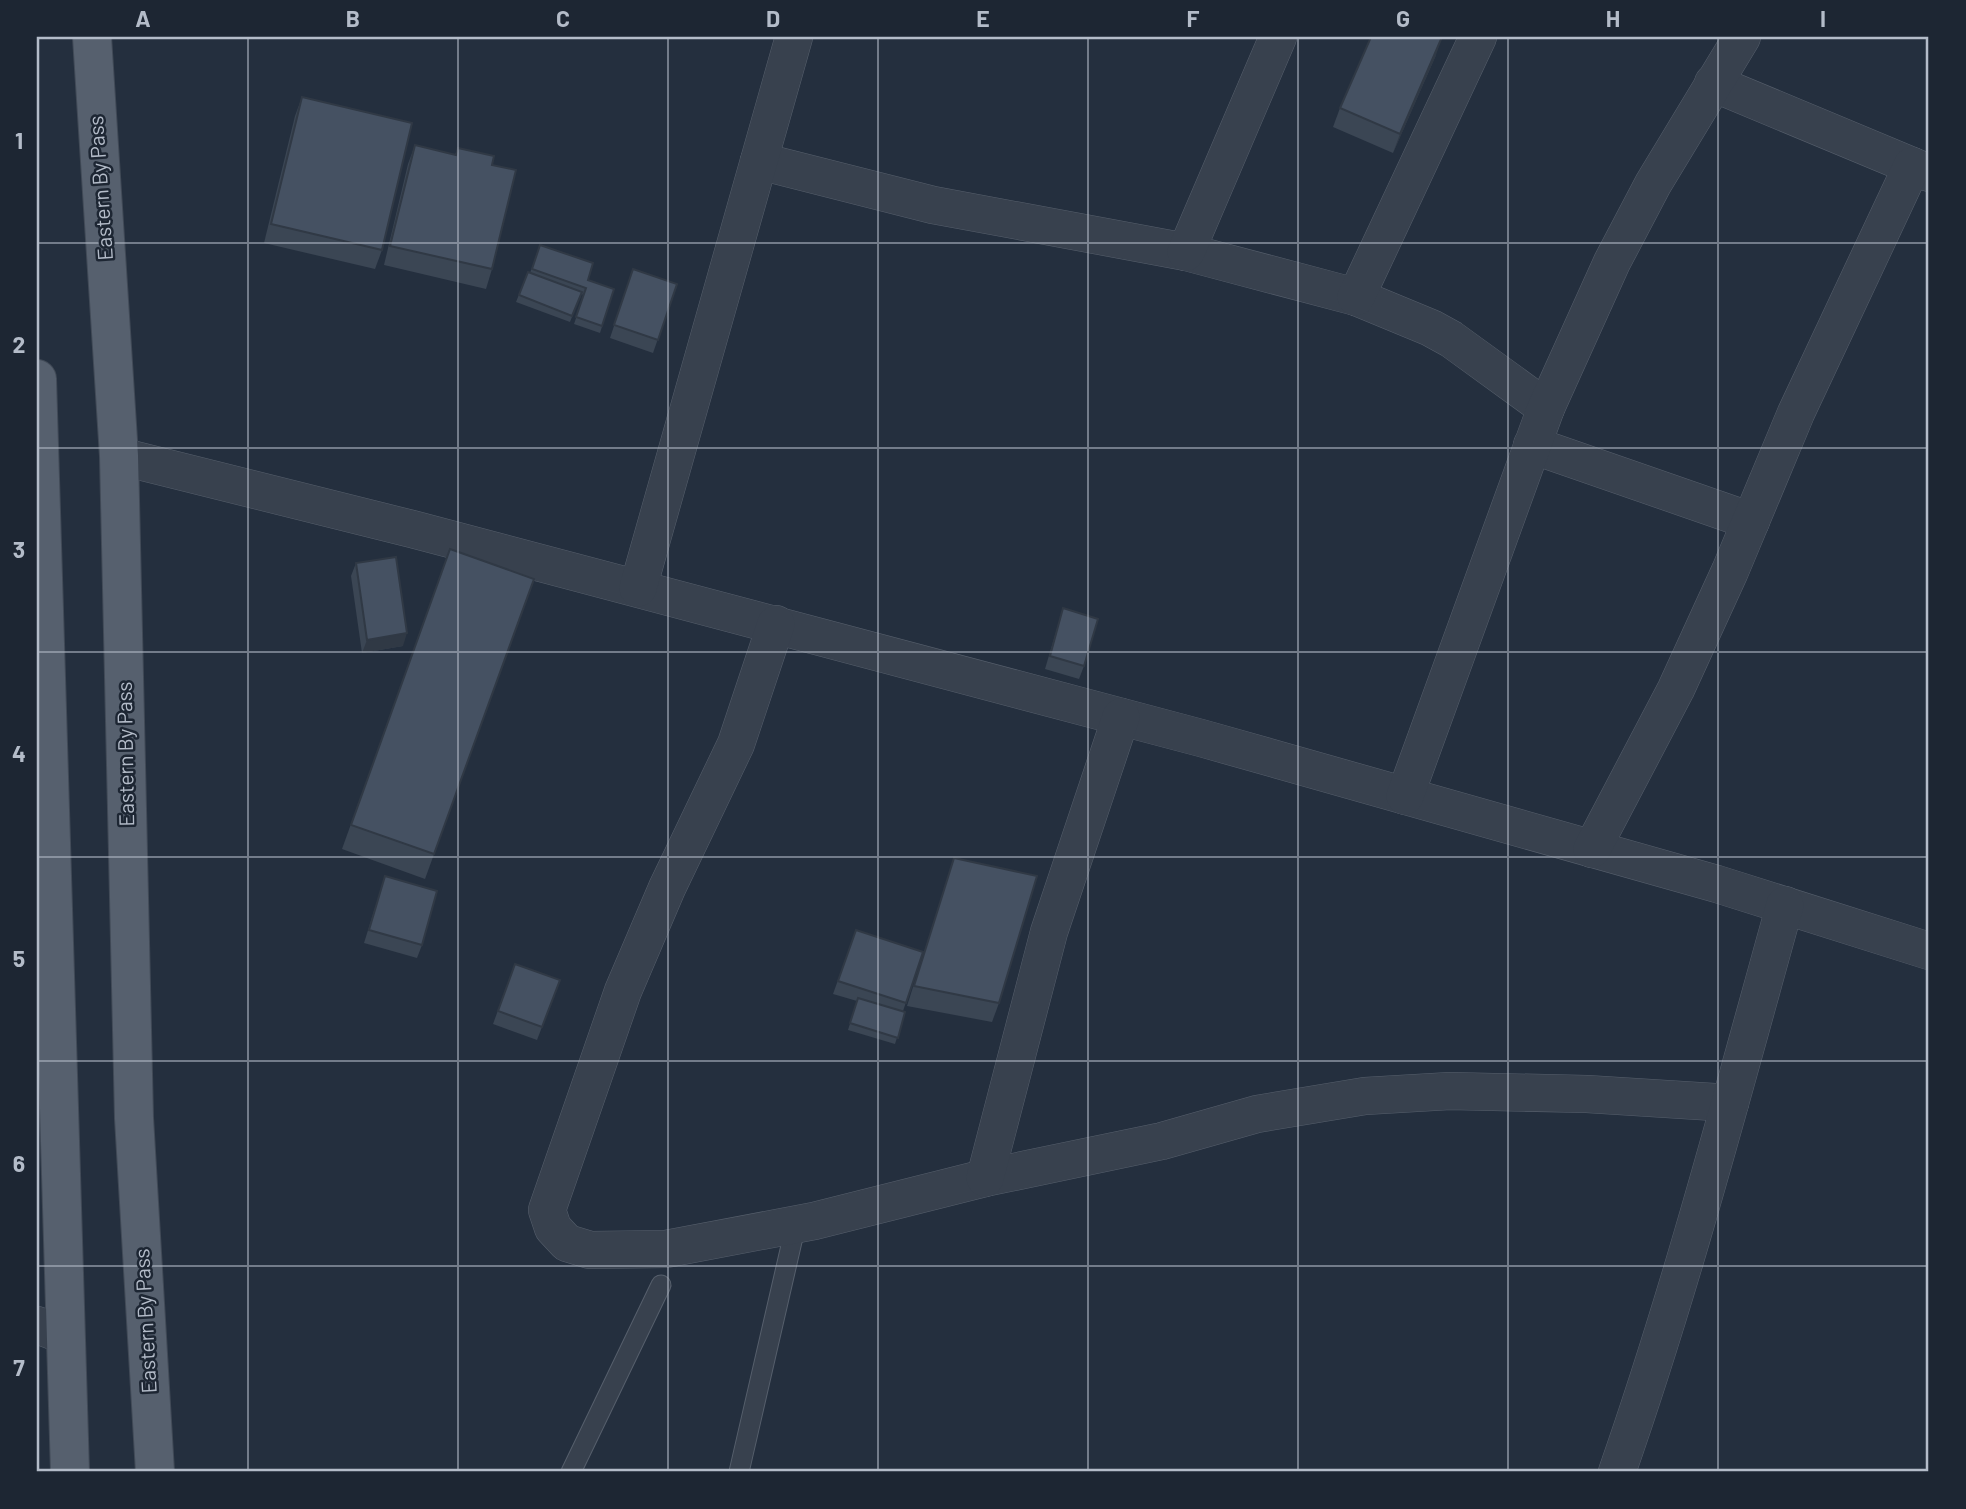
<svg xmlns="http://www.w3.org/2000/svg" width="1966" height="1509" font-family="Barlow,sans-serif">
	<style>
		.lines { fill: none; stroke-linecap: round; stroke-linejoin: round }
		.service-casing { stroke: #565f6c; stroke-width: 21 }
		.minor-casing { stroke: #565f6c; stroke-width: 38 }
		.primary-casing { stroke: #414a57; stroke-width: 40 }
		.service { stroke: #38414e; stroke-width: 19 }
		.minor { stroke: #38414e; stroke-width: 37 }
		.primary { stroke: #56606e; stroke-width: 38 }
		.wall { fill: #3b4654 }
		.shaded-wall { fill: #303945 }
		.building { fill: #455162; stroke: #303945; stroke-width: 2 }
		.grid { fill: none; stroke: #b4bcc9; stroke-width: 2; stroke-opacity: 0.55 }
		.labels { text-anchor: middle; stroke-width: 5; stroke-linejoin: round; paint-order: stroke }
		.street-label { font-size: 21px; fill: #b4bcc9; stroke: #1d2633 }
		.neatline { fill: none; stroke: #b4bcc9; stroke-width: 2.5 }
		.grid-label { font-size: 23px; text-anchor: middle; font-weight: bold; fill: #b4bcc9 }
	</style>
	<rect width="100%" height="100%" fill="#242f3e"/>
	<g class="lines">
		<g class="service-casing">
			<g id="service">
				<path d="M 571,1472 L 661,1285"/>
				<path d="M 739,1472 L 796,1224"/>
			</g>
		</g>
		<g class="minor-casing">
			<g id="minor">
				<path d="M 1713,83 L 1929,173"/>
				<path d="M 759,161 L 933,205 L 1186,252 L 1356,297 L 1431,328 L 1451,339 L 1546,408"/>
				<path d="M 1186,252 L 1278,37"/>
				<path d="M 1356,297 L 1478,37"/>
				<path d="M 1532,445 L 1751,521"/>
				<path d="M 119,456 L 412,529 L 1201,738 L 1717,884 L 1929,951"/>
				<path d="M 638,588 L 794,37"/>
				<path d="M 776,624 L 736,744 L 667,888 L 623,991 L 547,1210 L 553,1228 L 567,1243 L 590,1250 L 666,1249 L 814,1221 L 985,1178 L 1162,1141 L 1257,1114 L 1365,1096 L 1450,1091 L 1587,1094 L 1730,1103"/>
				<path d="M 1405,796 L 1546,408 L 1612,262 L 1653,184 L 1742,37"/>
				<path d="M 1592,849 L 1676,689 L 1730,571 L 1796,413 L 1912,166"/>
				<path d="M 985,1178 L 1049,932 L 1121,717"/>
				<path d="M 37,1325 L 66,1336"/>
				<path d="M 1617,1472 C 1682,1286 1732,1095 1785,905"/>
			</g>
		</g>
		<g class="primary-casing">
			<g id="primary">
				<path d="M 92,37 L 119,456 L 134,1118 L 155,1472"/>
				<path d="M 37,379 L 70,1472"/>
			</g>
		</g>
		<use href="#service" class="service"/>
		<use href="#minor" class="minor"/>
		<use href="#primary" class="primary"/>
	</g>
	<g class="wall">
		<path d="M 1436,55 L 1393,153 L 1333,127 L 1340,108 Z"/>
		<path d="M 302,97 L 382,250 L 375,269 L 264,243 L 295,116 Z"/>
		<path d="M 415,145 L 455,155 L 458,148 L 492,165 L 492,269 L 486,289 L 384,265 L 408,164 Z"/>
		<path d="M 540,245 L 588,280 L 614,289 L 600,333 L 574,324 L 584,295 L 581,294 L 570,322 L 516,302 L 528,272 L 530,273 Z"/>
		<path d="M 633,269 L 677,284 L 653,353 L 610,338 Z"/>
		<path d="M 450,549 L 534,579 L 425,879 L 342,849 Z"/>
		<path d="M 356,563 L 403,646 L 362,653 L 351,576 Z"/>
		<path d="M 1063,608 L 1084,666 L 1079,679 L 1045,669 Z"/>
		<path d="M 954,858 L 999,1003 L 992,1022 L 907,1006 Z"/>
		<path d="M 385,876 L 422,945 L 417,958 L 364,943 Z"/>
		<path d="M 856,930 L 923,952 L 903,1011 L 905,1012 L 895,1044 L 848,1030 L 857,1001 L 833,994 Z"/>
		<path d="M 515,964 L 560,980 L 537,1040 L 493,1024 Z"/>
	</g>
	<g class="shaded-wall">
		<path d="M 1442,37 L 1436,55 L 1393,153 L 1400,134 Z"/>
		<path d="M 407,633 L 403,646 L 362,653 L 367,640 Z"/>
	</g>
	<g class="building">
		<path d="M 1371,37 L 1442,37 L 1400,134 L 1340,108 Z"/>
		<path d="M 302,97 L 412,123 L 382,250 L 271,224 Z"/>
		<path d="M 415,145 L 456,155 L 458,148 L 494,156 L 492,165 L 516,170 L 492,269 L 390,246 Z"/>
		<path d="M 540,245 L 593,263 L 588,280 L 614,289 L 602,326 L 576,317 L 586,288 L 532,269 Z"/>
		<path d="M 633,269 L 677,284 L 658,340 L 614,325 Z"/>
		<path d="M 528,272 L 582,292 L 572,316 L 519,295 Z"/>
		<path d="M 450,549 L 534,579 L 434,854 L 351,825 Z"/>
		<path d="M 396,557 L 407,633 L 367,640 L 356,563 Z"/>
		<path d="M 1063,608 L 1098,619 L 1084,666 L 1050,656 Z"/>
		<path d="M 954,858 L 1037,876 L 999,1003 L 914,986 Z"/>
		<path d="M 385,876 L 437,891 L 422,945 L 369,930 Z"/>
		<path d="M 856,930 L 923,952 L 906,1003 L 838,981 Z"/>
		<path d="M 515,964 L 560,980 L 542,1027 L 498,1011 Z"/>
		<path d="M 858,998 L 905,1012 L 898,1038 L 850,1023 Z"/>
	</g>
	<path class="grid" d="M 248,37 L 248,1472M 458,37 L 458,1472M 668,37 L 668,1472M 878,37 L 878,1472M 1088,37 L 1088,1472M 1298,37 L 1298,1472M 1508,37 L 1508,1472M 1718,37 L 1718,1472M 37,243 L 1929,243M 37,448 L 1929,448M 37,652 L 1929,652M 37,857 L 1929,857M 37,1061 L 1929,1061M 37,1266 L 1929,1266"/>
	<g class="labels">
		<g class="street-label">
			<text transform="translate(101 188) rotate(-94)" y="7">Eastern By Pass</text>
			<text transform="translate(126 754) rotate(-91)" y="7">Eastern By Pass</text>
			<text transform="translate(146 1321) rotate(-93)" y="7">Eastern By Pass</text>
		</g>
	</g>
	<rect width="1966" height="1509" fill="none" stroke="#1d2633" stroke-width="77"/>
	<rect x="38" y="38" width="1889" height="1432" class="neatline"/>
	<g class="grid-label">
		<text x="143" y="27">A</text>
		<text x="353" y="27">B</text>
		<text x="563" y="27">C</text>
		<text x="773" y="27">D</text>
		<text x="983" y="27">E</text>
		<text x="1193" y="27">F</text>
		<text x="1403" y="27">G</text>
		<text x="1613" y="27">H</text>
		<text x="1823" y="27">I</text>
		<text x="19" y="149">1</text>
		<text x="19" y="353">2</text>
		<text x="19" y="558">3</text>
		<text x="19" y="762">4</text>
		<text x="19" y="967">5</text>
		<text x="19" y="1172">6</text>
		<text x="19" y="1376">7</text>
	</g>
</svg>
